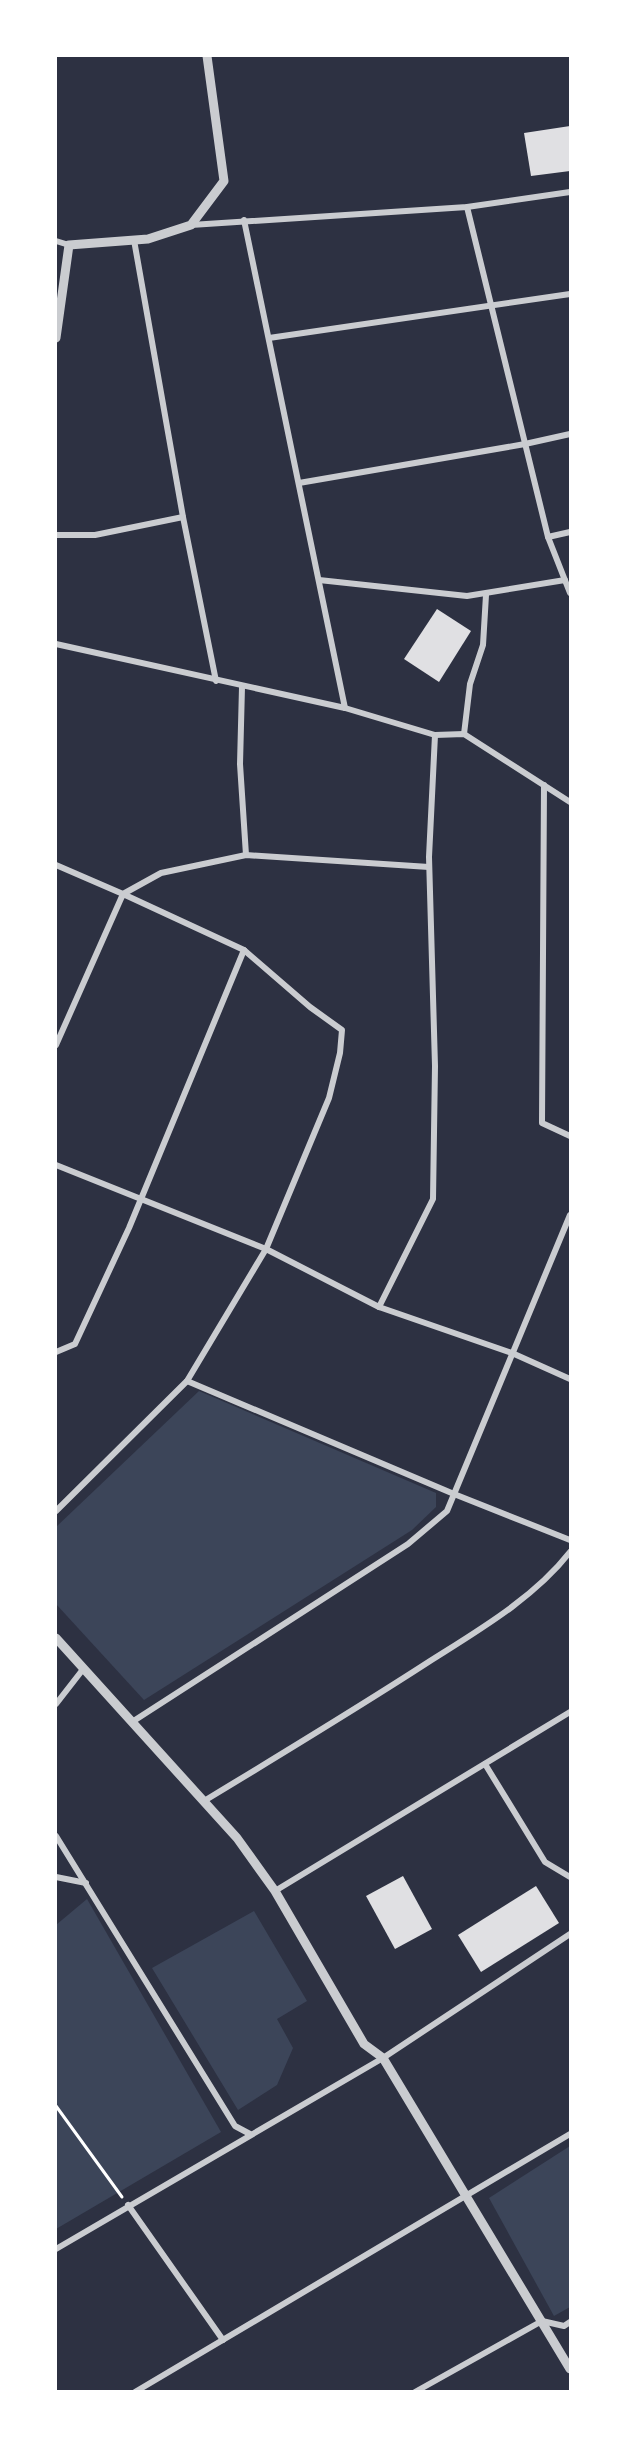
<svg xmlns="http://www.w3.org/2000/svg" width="626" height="2447" font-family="'Roboto Serif',serif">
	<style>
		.green { fill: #3c4559 }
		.building { fill: #e0e0e3 }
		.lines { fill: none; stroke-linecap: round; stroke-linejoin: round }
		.path { stroke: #fff; stroke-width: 3 }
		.minor { stroke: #caccd0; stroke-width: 6 }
		.tertiary { stroke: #caccd0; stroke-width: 9 }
	</style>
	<rect width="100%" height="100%" fill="#2d3142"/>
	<g class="green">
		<path d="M 199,1391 L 436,1493 L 436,1507 L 412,1530 L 144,1700 L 56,1604 L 56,1527 Z"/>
		<path d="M 87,1899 L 221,2132 L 56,2229 L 56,1925 Z"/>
		<path d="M 254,1911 L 307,2001 L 277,2019 L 293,2048 L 277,2085 L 238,2110 L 152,1968 Z"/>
		<path d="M 570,2146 L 570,2307 L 554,2316 L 489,2198 Z"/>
	</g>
	<g class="building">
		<path d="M 570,126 L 570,171 L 531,176 L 524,133 Z"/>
		<path d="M 437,609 L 471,631 L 439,682 L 404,659 Z"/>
		<path d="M 403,1876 L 432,1929 L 395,1949 L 366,1896 Z"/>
		<path d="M 536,1886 L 559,1923 L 481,1972 L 458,1935 Z"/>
	</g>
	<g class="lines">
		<path class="path" d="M 56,2106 L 122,2197"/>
		<g class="minor">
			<path d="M 467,207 L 548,537 L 570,593"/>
			<path d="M 244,220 L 345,708"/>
			<path d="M 191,225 L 467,207 L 570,192"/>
			<path d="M 134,240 L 183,517 L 216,681"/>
			<path d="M 56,241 L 69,245"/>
			<path d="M 269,338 L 570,294"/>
			<path d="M 299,483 L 525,444 L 570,434"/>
			<path d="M 56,535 L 95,535 L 183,517"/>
			<path d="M 548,537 L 570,532"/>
			<path d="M 319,580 L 467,596 L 565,580"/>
			<path d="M 56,644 L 345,708 L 435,735 L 464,734 L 570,802"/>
			<path d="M 242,687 L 240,764 L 246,855"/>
			<path d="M 464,734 L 470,684 L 483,645 L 486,595"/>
			<path d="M 544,785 L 542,1123 L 570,1136"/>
			<path d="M 56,865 L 123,894 L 161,873 L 246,855 L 429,867"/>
			<path d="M 56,1045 L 123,894 L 244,950 L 310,1007 L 342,1030 L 340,1053 L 329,1098 L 266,1249 L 187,1381 L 56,1511"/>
			<path d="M 56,1165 L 266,1249 L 379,1307 L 512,1353 L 570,1379"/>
			<path d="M 379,1307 L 433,1199 L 435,1066 L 429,857 L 435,735"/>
			<path d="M 56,1352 L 75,1344 L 129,1228 L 244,950"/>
			<path d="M 187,1381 L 454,1494 L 570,1540"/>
			<path d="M 56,1704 L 84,1668"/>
			<path d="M 132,1722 L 408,1544 L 447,1511 L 570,1215"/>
			<path d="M 485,1764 L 545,1862 L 570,1877"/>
			<path d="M 204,1801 C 280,1755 356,1709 430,1661 C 479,1630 534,1598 570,1552"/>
			<path d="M 56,1836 L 235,2126 L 250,2134"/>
			<path d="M 56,1877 L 86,1883"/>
			<path d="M 275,1891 L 570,1712"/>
			<path d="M 128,2205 L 223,2340"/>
			<path d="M 56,2249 L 383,2058 L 570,1934"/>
			<path d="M 135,2392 L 570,2134"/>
			<path d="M 415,2392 L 542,2321 L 564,2326 L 570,2322"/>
		</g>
		<g class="tertiary">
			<path d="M 56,338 L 69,245 L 148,239 L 191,225 L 224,181 L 207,56"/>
			<path d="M 56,1638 L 237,1838 L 275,1891 L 364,2044 L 383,2058 L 570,2369"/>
		</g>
	</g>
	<rect width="626" height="2447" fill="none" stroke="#ffffff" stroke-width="114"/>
</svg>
